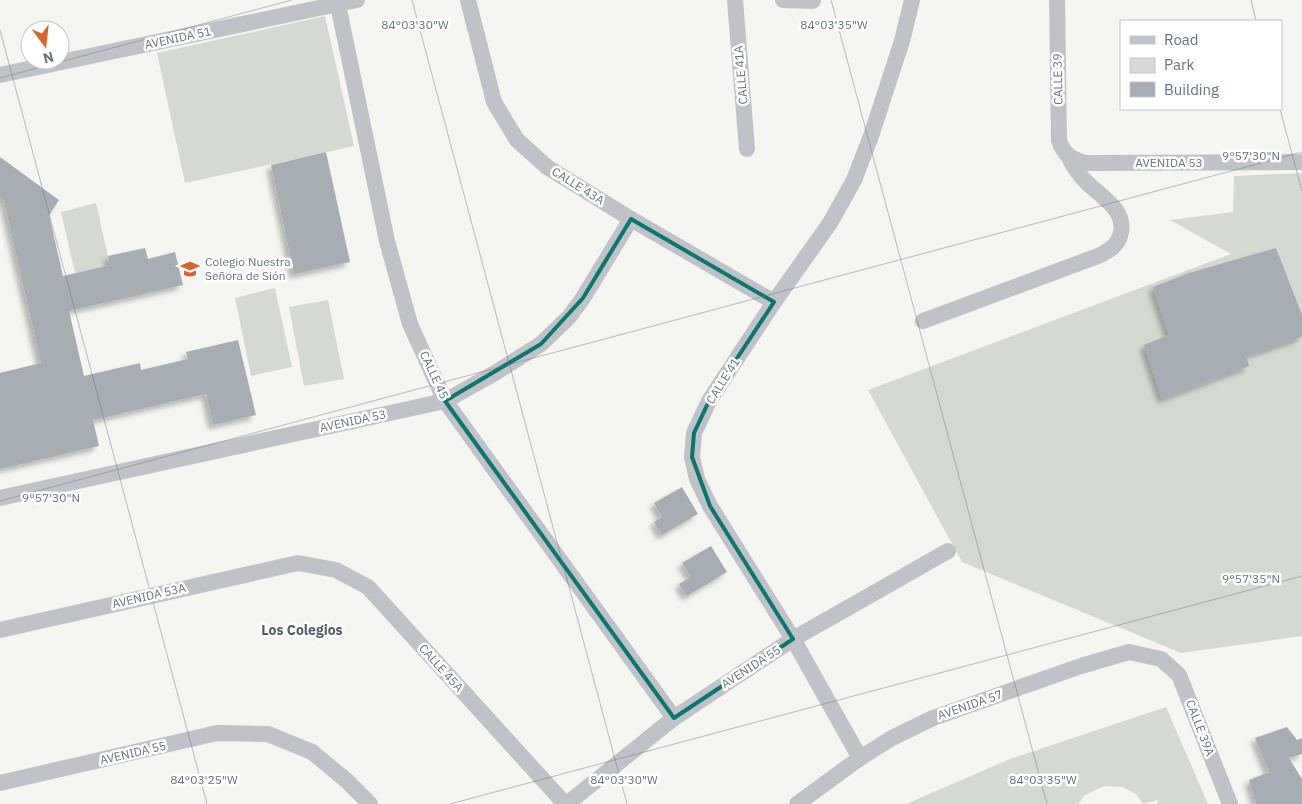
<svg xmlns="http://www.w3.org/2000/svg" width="1302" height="804" font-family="'IBM Plex Sans',sans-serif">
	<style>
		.green { fill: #d4dad2 }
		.building { fill: #a6adb3; filter: url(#shadow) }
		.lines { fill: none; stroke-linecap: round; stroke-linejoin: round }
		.street { stroke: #bfc2c6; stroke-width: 16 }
		.marked { fill: none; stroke: #0f766e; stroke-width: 4; stroke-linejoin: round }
		.ticks { fill: none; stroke: #667381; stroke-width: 1; stroke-opacity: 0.45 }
		.labels { text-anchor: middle; stroke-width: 5; stroke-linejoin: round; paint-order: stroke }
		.street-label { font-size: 12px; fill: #667381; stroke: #fff }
		.poi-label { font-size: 12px; fill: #667381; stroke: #fff; text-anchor: start }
		.neighbourhood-label { font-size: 14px; font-weight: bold; fill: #545d67; stroke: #fff }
		.ticks-label { font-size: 12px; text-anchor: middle; fill: #667381; stroke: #fff; stroke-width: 5; stroke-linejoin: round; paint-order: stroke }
	</style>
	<defs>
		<filter id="shadow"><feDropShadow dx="-4.5" dy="4.5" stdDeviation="2.5" flood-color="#0004"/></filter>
	</defs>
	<rect width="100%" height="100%" fill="#f5f5f2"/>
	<g class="green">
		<path d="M 325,16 L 354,146 L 185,183 L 157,53 Z"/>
		<path d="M 1302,173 L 1302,636 L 1181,653 L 962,562 L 868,390 L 1231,254 L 1170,220 L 1233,212 L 1234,176 Z"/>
		<path d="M 96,203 L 110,265 L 75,273 L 61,212 Z"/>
		<path d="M 275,288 L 292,367 L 251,376 L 235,298 Z"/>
		<path d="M 328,300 L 344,379 L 304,386 L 289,307 Z"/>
		<path d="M 1166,707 L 1208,804 L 1158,804 L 1157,800 L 1143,804 L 1136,794 L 1122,787 L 1104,786 L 1085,795 L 1078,804 L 906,804 L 1010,759 Z"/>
	</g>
	<g class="building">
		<path d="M 326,152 L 350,262 L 294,274 L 271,165 Z"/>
		<path d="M 0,157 L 59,200 L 49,215 L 63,276 L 110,265 L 108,256 L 145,248 L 148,259 L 175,252 L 183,285 L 69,311 L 84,376 L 140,363 L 141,370 L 188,359 L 186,352 L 238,340 L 256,415 L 213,425 L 206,394 L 93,420 L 99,446 L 0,469 L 0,373 L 41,363 L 4,201 L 0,197 Z"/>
		<path d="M 1276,248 L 1302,315 L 1302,337 L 1246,356 L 1249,366 L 1162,399 L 1144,345 L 1169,335 L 1153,287 L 1189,273 Z"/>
		<path d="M 682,487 L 698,514 L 662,535 L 654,522 L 662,517 L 654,503 Z"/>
		<path d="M 711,546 L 727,572 L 687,596 L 679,584 L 691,577 L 682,563 Z"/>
		<path d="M 1287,727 L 1297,740 L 1302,738 L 1302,754 L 1289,758 L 1302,779 L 1302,804 L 1256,804 L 1249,780 L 1269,772 L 1255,738 Z"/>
	</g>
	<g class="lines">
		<g class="street">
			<path d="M 337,0 L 387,241 L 410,324 L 445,401 L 674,718"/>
			<path d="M 468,0 L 494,102 L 517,140 L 547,167 L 631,219 L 774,302"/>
			<path d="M 735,0 L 747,149"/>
			<path d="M 783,0 L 813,1"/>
			<path d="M 1057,0 L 1059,140 C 1063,154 1071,159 1085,163 L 1302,162"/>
			<path d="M 0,75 L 357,0"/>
			<path d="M 923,321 L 1098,256 C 1109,251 1119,245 1121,232 C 1126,206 1093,193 1080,175 C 1075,169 1071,162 1068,155"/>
			<path d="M 0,498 L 445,401 L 495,373 L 541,344 L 569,317 L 583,298 L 631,219"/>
			<path d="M 0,630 L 298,563 L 336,570 L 368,587 L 565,804"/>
			<path d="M 860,758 L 793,639 L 710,506 L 697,479 L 692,457 L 694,433 L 709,401 L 774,302 L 830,223 L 854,180 L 871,136 L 902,41 L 912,0"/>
			<path d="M 0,783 L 217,733 L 268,734 L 312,752 L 347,781 L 370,804"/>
			<path d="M 567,804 L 674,718 L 793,639 L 948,551"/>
			<path d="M 797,804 L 860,758 L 892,738 L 933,718 L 1081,666 L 1129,652 L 1161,659 L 1179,675 L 1230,804"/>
		</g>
	</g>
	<path class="marked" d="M 631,219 L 774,302 L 709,401 L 694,433 L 692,457 L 710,506 L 793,639 L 674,718 L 445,401 L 541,344 L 583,298 Z"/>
	<path class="ticks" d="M 412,0 L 627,804M 831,0 L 1047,804M 1251,0 L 1256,21M 0,30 L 207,804M 0,78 L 292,0M 1280,109 L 1302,191M 0,501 L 1302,152M 450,804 L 1302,576"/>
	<defs>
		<g id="school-bare" transform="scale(1.5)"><path d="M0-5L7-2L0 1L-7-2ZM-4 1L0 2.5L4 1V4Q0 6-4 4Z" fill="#d9642f" stroke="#fff" stroke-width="2.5" paint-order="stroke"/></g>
	</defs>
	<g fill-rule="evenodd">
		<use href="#school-bare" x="190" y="269"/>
	</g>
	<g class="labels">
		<g class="street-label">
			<text transform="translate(178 38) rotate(-12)" y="4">AVENIDA 51</text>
			<text transform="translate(741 75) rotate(-95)" y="4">CALLE 41A</text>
			<text transform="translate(1058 79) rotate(-91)" y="4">CALLE 39</text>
			<text x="1169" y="167">AVENIDA 53</text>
			<text transform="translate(578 186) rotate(32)" y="4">CALLE 43A</text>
			<text transform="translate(434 375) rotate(65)" y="4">CALLE 45</text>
			<text transform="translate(723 381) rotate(-58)" y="4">CALLE 41</text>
			<text transform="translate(353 421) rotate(-12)" y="4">AVENIDA 53</text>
			<text transform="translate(149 596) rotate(-13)" y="4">AVENIDA 53A</text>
			<text transform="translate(751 667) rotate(-33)" y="4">AVENIDA 55</text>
			<text transform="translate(441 668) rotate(48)" y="4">CALLE 45A</text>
			<text transform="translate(970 705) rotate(-19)" y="4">AVENIDA 57</text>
			<text transform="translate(1200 728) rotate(69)" y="4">CALLE 39A</text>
			<text transform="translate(133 753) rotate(-13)" y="4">AVENIDA 55</text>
		</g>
		<g class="poi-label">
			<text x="205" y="266">Colegio Nuestra<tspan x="205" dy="14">Señora de Sión</tspan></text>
		</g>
		<g class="neighbourhood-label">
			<text x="302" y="635">Los Colegios</text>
		</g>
	</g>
	<g class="ticks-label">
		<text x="415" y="29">84°03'30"W</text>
		<text x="834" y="29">84°03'35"W</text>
		<text x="1251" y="160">9°57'30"N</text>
		<text x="51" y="502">9°57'30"N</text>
		<text x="1251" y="583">9°57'35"N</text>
		<text x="204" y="784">84°03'25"W</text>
		<text x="624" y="784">84°03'30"W</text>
		<text x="1043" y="784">84°03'35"W</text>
	</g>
	<rect x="1120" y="20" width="162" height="90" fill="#ffffff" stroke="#c2c7cd"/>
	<rect x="1130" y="36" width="25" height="8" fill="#bfc2c6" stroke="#c2c7cd"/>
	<text x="1164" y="45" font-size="15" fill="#667381">Road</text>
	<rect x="1130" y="58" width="25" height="15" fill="#d4dad2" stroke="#c2c7cd"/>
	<text x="1164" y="70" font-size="15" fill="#667381">Park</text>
	<rect x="1130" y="82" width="25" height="15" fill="#a6adb3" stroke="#c2c7cd"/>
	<text x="1164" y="95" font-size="15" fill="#667381">Building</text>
	<g transform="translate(45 45) rotate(165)"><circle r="24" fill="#ffffff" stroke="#c2c7cd"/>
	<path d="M0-4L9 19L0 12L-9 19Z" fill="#d9642f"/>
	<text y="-8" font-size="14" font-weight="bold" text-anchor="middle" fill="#667381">N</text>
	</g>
</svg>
